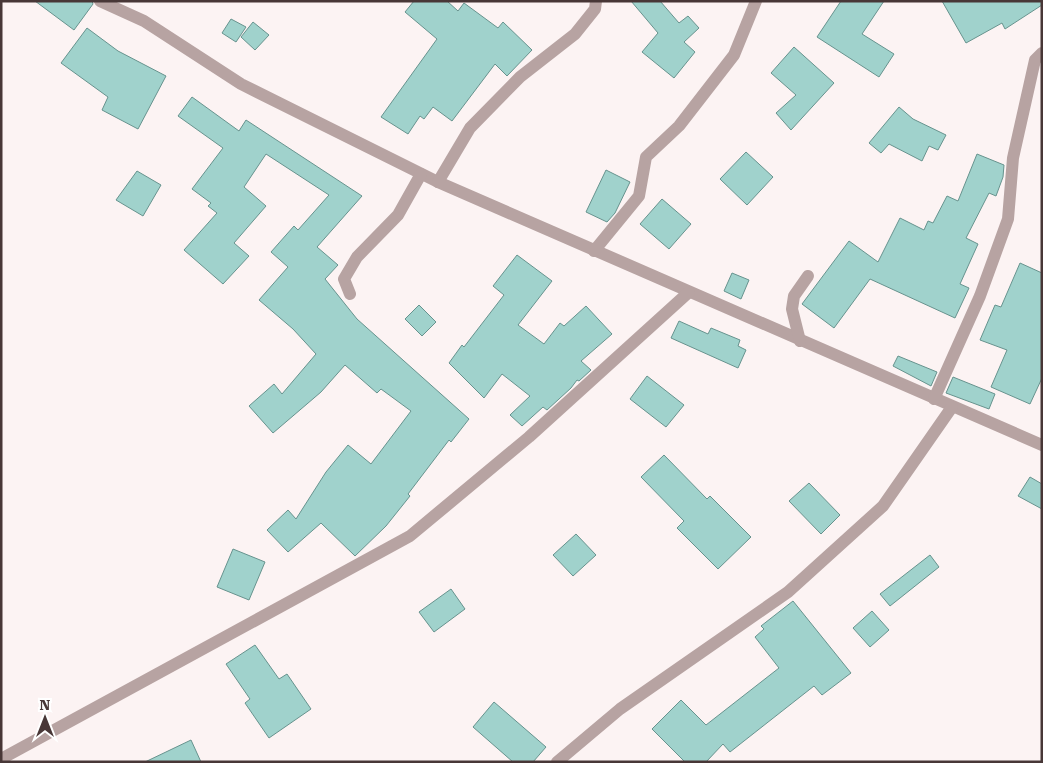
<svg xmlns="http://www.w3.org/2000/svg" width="1043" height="763" font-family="'Roboto Serif',serif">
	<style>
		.building { fill: #a0d2cc; stroke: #67938e }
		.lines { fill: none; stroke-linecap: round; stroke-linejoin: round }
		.minor { stroke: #b7a3a2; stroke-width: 12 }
	</style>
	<rect width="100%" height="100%" fill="#fcf3f3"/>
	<g class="building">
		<path d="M 35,1 L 92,1 L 93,4 L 74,30 Z"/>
		<path d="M 414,1 L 447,1 L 458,11 L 464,3 L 498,28 L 503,22 L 532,50 L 507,76 L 495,64 L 452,121 L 433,107 L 424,119 L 420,116 L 408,134 L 381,117 L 437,39 L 405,12 Z"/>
		<path d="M 631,1 L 660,1 L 679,23 L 688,16 L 699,28 L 684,42 L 695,52 L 674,78 L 642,52 L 658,33 Z"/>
		<path d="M 841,1 L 884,1 L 862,34 L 894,54 L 879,77 L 817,37 Z"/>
		<path d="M 942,1 L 1042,1 L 1042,5 L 1005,29 L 1002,23 L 966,43 Z"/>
		<path d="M 231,19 L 246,27 L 236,42 L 222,33 Z"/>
		<path d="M 253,22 L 269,35 L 255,50 L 241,37 Z"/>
		<path d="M 87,28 L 118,51 L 166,76 L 138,129 L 102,110 L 108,97 L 61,63 Z"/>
		<path d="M 794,47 L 834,83 L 791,130 L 776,113 L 796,95 L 771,73 Z"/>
		<path d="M 192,97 L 239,131 L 246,120 L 362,196 L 317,247 L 338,265 L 325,279 L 357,319 L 469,419 L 451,442 L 449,440 L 408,494 L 410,496 L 386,526 L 355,556 L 321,523 L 288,552 L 267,530 L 288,510 L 296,519 L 326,472 L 348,445 L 371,464 L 411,411 L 381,389 L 377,393 L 345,365 L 321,392 L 273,433 L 249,406 L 274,384 L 282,394 L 316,354 L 293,329 L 259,300 L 288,267 L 271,252 L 294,226 L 298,230 L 329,195 L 266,154 L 244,187 L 266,206 L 234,243 L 249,256 L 223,284 L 184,250 L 217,213 L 208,206 L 211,203 L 192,189 L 223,148 L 178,116 Z"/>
		<path d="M 899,107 L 913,119 L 946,135 L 938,150 L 929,146 L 922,161 L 889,144 L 881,153 L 869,143 Z"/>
		<path d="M 746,152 L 773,177 L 747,205 L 720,179 Z"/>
		<path d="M 977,154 L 1004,165 L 1003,177 L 996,196 L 989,193 L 966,238 L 978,244 L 960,284 L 969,288 L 955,318 L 870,279 L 834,328 L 802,304 L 849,241 L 878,262 L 900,218 L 924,230 L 928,221 L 933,223 L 947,196 L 958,201 Z"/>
		<path d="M 606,170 L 630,182 L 615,213 L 607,222 L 586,212 Z"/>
		<path d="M 137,171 L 161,185 L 143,216 L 116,200 Z"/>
		<path d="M 662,199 L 691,224 L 669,249 L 640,224 Z"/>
		<path d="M 517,255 L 552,281 L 518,325 L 544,344 L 560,323 L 564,326 L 586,306 L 612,334 L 581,361 L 591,370 L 579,381 L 577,380 L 571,388 L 547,410 L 543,407 L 522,426 L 510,415 L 530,396 L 502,374 L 484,398 L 449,363 L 462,345 L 464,347 L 504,295 L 493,286 Z"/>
		<path d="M 1020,263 L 1042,273 L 1042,378 L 1030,404 L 991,387 L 1007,350 L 980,340 L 995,305 L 1001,307 Z"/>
		<path d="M 732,273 L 749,280 L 741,299 L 724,291 Z"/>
		<path d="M 419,305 L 436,322 L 422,336 L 405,319 Z"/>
		<path d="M 679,321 L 708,334 L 711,328 L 740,340 L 738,346 L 746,350 L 738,368 L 671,338 Z"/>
		<path d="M 898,356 L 937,372 L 931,386 L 893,366 Z"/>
		<path d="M 647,376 L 684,405 L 666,427 L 630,399 Z"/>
		<path d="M 953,377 L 995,394 L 989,409 L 946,393 Z"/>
		<path d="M 664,455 L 707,499 L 710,496 L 751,537 L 718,569 L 677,528 L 684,521 L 641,477 Z"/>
		<path d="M 1030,477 L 1042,484 L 1042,509 L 1018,496 Z"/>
		<path d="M 809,483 L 840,515 L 821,534 L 789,501 Z"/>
		<path d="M 576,534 L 596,555 L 573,576 L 553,555 Z"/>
		<path d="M 233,549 L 265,562 L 249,600 L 217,587 Z"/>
		<path d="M 930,555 L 939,567 L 890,606 L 880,594 Z"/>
		<path d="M 451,589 L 465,609 L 434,632 L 419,612 Z"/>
		<path d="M 793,601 L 851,673 L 822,695 L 814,686 L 730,752 L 723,744 L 706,762 L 685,762 L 652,729 L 681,700 L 706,725 L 779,668 L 755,637 L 764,629 L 761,626 Z"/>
		<path d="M 872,611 L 889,630 L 870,647 L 853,628 Z"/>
		<path d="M 255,645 L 279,679 L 287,674 L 311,709 L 269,738 L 245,703 L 250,699 L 226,664 Z"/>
		<path d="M 494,702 L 546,747 L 533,762 L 513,762 L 473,727 Z"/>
		<path d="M 191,740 L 201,762 L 145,762 Z"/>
	</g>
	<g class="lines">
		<g class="minor">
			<path d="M 100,1 L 144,21 L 241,84 L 438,182 L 1042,445"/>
			<path d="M 438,182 L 470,128 L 520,77 L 575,34 L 595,9 L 596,1"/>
			<path d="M 594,251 L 639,196 L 646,157 L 679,126 L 734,55 L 756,1"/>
			<path d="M 350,294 L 344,279 L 357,257 L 398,215 L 421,174"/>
			<path d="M 800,341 L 792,309 L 794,296 L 808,276"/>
			<path d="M 934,399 L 980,296 L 1008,219 L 1013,158 L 1035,60 L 1042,53"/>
			<path d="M 1,759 L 410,536 L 529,437 L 689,292"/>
			<path d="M 557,762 L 620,709 L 788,592 L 883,506 L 952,407"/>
		</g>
	</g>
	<rect width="1043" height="763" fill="none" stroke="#483737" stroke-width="5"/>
	<g transform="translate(45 718)" stroke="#ffffff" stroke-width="4" paint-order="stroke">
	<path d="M0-4L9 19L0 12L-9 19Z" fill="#483737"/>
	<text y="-8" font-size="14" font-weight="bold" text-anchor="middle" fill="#483737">N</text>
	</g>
</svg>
